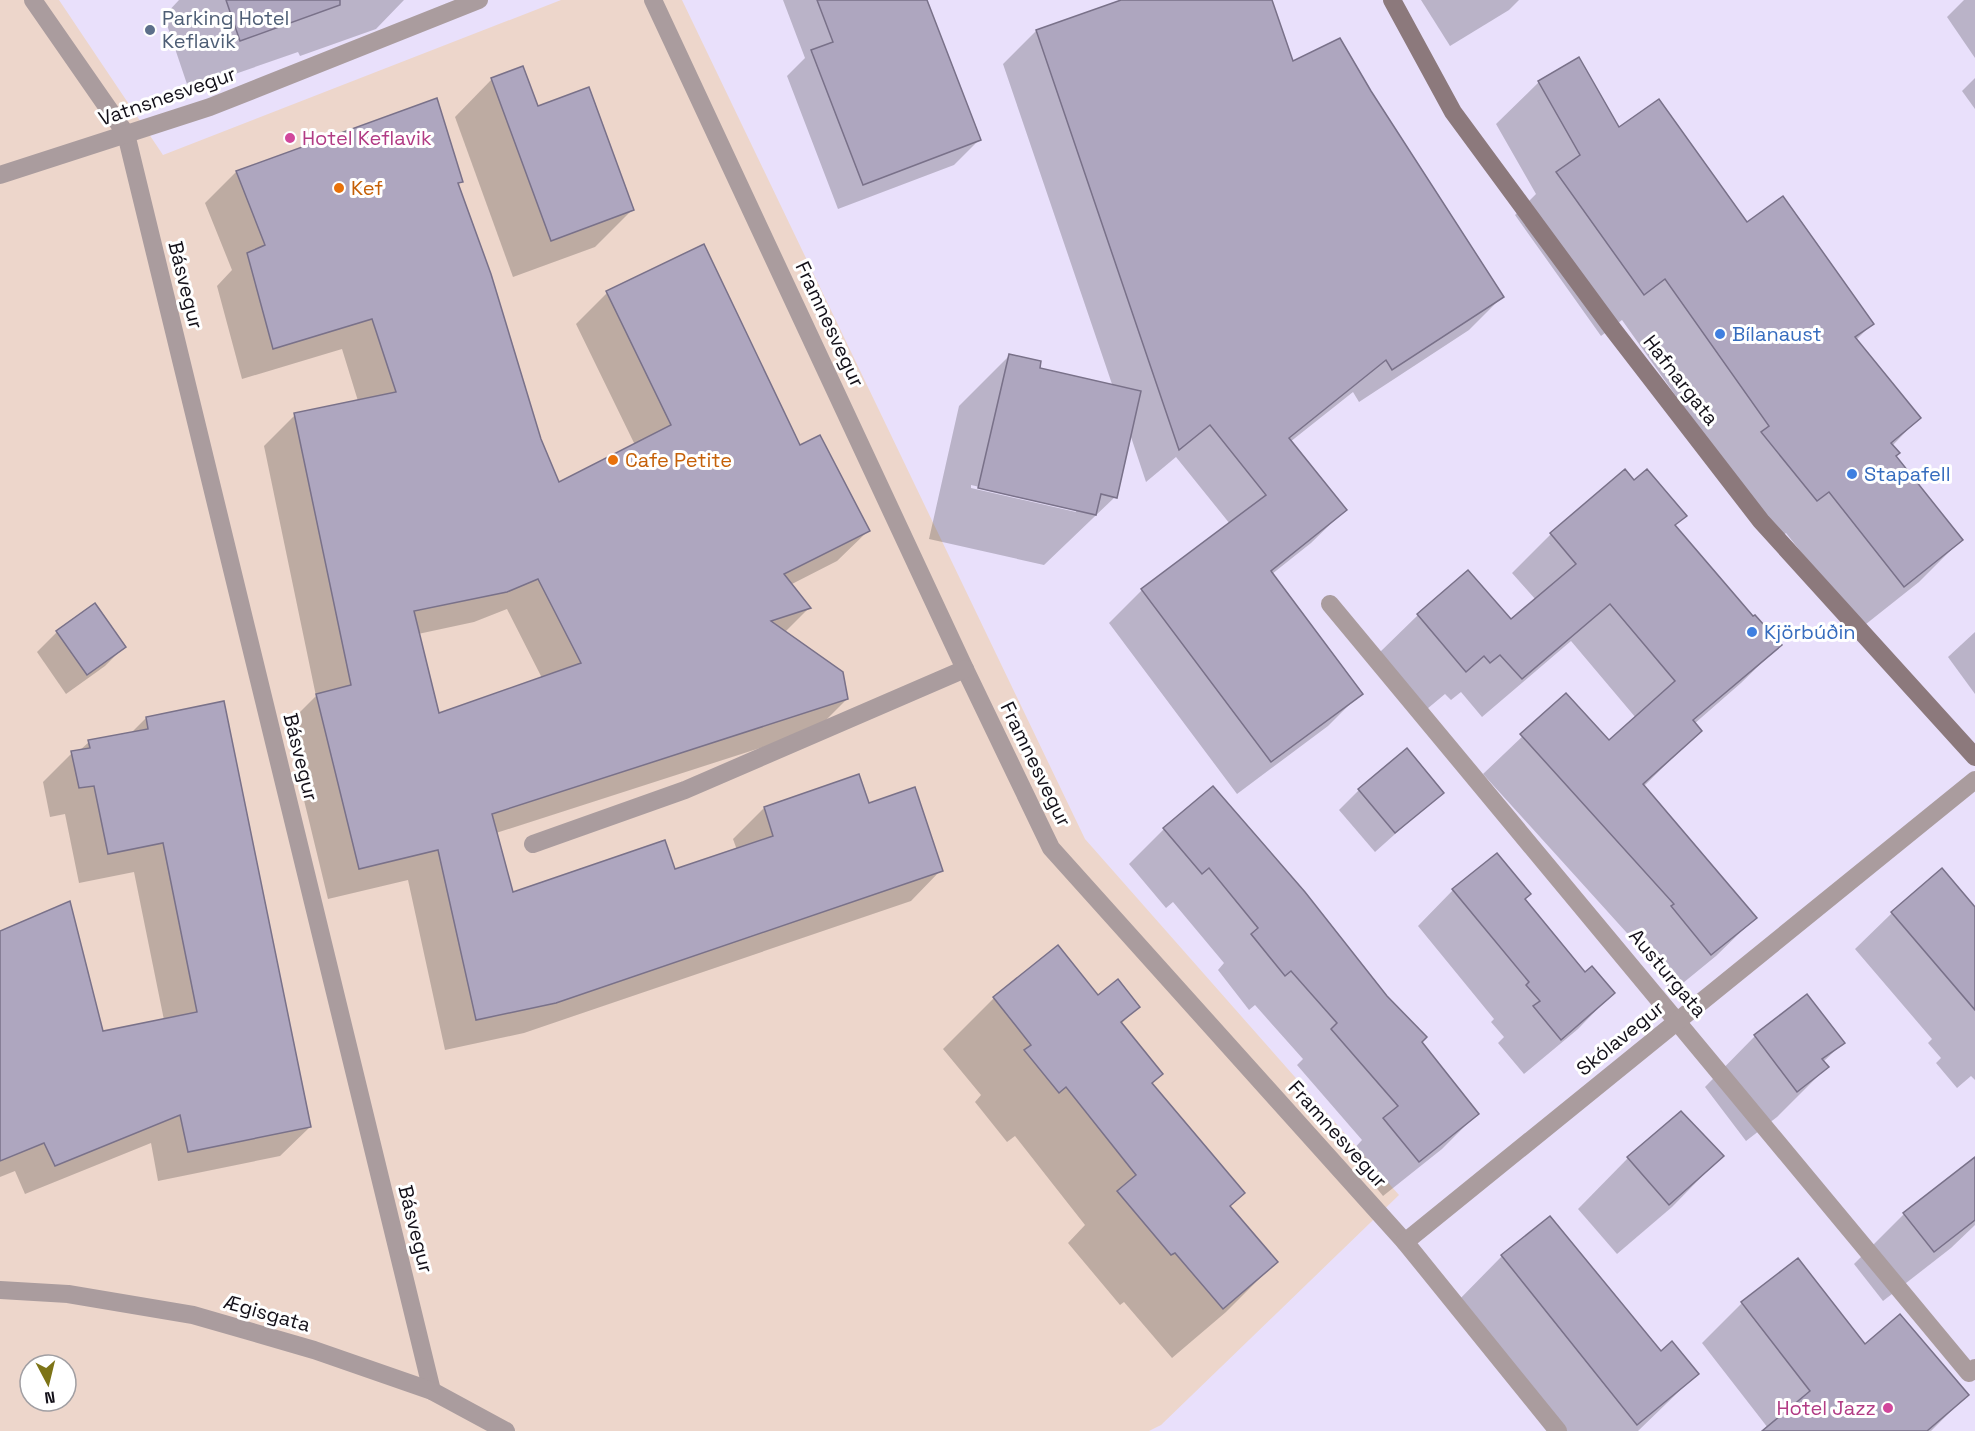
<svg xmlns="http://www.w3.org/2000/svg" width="1975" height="1431" font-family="'Space Grotesk',sans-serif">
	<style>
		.industrial { fill: #edd6cb; fill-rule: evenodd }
		.shadow { fill: #0003; fill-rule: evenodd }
		.building { fill: #aea6bf; stroke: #797189; stroke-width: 1.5; fill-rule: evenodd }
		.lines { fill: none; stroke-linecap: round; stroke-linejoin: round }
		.street { stroke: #aa9c9e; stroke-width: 18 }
		.secondary { stroke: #8c797c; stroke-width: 18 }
		.service-dot { fill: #5c6f8a; stroke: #fff; stroke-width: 2 }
		.hotel-dot { fill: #d1479c; stroke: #fff; stroke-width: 2 }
		.food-dot { fill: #e8710a; stroke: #fff; stroke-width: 2 }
		.shop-dot { fill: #3f7fe0; stroke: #fff; stroke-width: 2 }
		.labels { text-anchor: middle; stroke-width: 6; stroke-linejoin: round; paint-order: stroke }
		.service-label { font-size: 20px; fill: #4e5e75; stroke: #fff; text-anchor: start }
		.street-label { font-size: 20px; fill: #131019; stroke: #fff }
		.hotel-label { font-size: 20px; fill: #b23c85; stroke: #fff; text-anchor: start }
		.food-label { font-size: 20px; fill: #c56008; stroke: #fff; text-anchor: start }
		.shop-label { font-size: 20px; fill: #366cbe; stroke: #fff; text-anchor: start }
	</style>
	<rect width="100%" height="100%" fill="#e9e0fb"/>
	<path class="industrial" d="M 0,0 L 59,0 L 163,155 L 561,0 L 682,0 L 1085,839 L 1399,1195 L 1161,1425 L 1149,1431 L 0,1431 ZM 30,1365 L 66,1365 L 66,1401 L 30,1401 Z"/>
	<g class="shadow">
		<path d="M 179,0 L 404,0 L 376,29 L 300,56 L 298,52 L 189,90 L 164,16 Z"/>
		<path d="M 783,0 L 926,0 L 979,140 L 954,165 L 838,209 L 787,76 L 805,58 Z"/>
		<path d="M 1127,0 L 1271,0 L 1292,63 L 1370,92 L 1502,297 L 1469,330 L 1359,402 L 1353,392 L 1290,442 L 1345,510 L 1311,543 L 1272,574 L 1361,693 L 1328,726 L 1237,794 L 1109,623 L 1142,590 L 1230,524 L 1176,457 L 1146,482 L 1130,434 L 1115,497 L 1044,565 L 929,539 L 959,406 L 1009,356 L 1038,369 L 1113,387 L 1003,64 L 1036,31 ZM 971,485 L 1076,509 L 1076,512 L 971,488 Z"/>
		<path d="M 1421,0 L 1519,0 L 1509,10 L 1450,46 Z"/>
		<path d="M 1964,0 L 1975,0 L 1975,58 L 1947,17 Z"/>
		<path d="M 1975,78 L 1975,109 L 1962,91 Z"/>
		<path d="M 492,79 L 537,108 L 632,210 L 595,247 L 513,277 L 455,117 Z"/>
		<path d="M 1539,82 L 1619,129 L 1747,224 L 1872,324 L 1856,340 L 1919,418 L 1892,446 L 1894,456 L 1961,540 L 1919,582 L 1861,628 L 1786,533 L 1774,542 L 1727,468 L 1622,320 L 1601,336 L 1515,215 L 1536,194 L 1496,124 Z"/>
		<path d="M 436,100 L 461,181 L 457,185 L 539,440 L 558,484 L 635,445 L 576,324 L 607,293 L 799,447 L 868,531 L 837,561 L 790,585 L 809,608 L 785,632 L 847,699 L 816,730 L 496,833 L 512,894 L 674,871 L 737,850 L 733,839 L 764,808 L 868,805 L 941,870 L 911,901 L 524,1033 L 445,1050 L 408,880 L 328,899 L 286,726 L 316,696 L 264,446 L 295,415 L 358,401 L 342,349 L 242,379 L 217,286 L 232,270 L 205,203 L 236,172 ZM 507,609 L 542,678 L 438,715 L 418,634 L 474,622 Z"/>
		<path d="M 1625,472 L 1634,482 L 1685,516 L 1674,526 L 1753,619 L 1780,645 L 1741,683 L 1694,724 L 1700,731 L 1643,787 L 1755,918 L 1716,956 L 1672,992 L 1634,945 L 1636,943 L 1483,774 L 1566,695 L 1608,742 L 1636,718 L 1571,641 L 1482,717 L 1461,692 L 1451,700 L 1445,694 L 1427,709 L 1379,653 L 1418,615 L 1468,572 L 1511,621 L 1536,600 L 1512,573 L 1551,534 Z"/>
		<path d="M 94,605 L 124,647 L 105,666 L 66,694 L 37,652 L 57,632 Z"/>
		<path d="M 1975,632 L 1975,694 L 1948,657 Z"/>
		<path d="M 146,718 L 310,1127 L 280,1156 L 158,1181 L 151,1143 L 25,1194 L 15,1171 L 0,1177 L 0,933 L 102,1033 L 164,1020 L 134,872 L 79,883 L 65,814 L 50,817 L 43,782 L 72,753 L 79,751 L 89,742 L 131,733 Z"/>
		<path d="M 1359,790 L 1442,792 L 1375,852 L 1339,810 Z"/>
		<path d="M 1164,829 L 1420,1042 L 1477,1114 L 1442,1149 L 1383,1196 L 1349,1154 L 1362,1140 L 1297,1065 L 1303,1059 L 1255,1005 L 1249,1010 L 1218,970 L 1224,963 L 1173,902 L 1166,908 L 1129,864 Z"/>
		<path d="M 1941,870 L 1975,909 L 1975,1080 L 1971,1076 L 1957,1088 L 1936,1063 L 1941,1058 L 1928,1043 L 1932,1039 L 1855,949 L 1892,913 Z"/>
		<path d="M 1453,890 L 1523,900 L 1585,974 L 1613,993 L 1578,1029 L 1524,1074 L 1498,1043 L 1504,1037 L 1491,1022 L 1494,1019 L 1418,926 Z"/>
		<path d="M 1058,947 L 1098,997 L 1138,1007 L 1121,1024 L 1151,1084 L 1229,1207 L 1276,1262 L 1226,1312 L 1172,1358 L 1124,1302 L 1120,1305 L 1068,1243 L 1085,1225 L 1015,1136 L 1007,1142 L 975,1102 L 981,1095 L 943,1049 L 994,998 Z"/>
		<path d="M 1807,996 L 1843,1043 L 1823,1062 L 1827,1067 L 1777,1117 L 1746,1141 L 1705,1087 L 1755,1036 Z"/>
		<path d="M 1681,1113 L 1722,1156 L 1672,1207 L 1617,1254 L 1578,1209 L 1628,1158 Z"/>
		<path d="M 1975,1164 L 1975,1225 L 1951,1248 L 1883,1301 L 1854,1264 L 1904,1214 Z"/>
		<path d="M 1549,1218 L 1660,1353 L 1697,1374 L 1638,1431 L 1551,1431 L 1452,1307 L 1502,1256 Z"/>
		<path d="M 1797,1260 L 1864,1346 L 1967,1395 L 1931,1431 L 1765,1431 L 1768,1428 L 1702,1343 L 1742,1303 Z"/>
	</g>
	<g class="building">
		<path d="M 226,0 L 340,0 L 340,5 L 240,41 Z"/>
		<path d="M 817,0 L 927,0 L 981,140 L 863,185 L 811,50 L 833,42 Z"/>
		<path d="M 1121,0 L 1272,0 L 1293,61 L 1340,38 L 1371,91 L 1504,297 L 1392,370 L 1386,360 L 1289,438 L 1347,510 L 1271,571 L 1363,694 L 1271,762 L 1141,589 L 1266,495 L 1210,425 L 1179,450 L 1036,30 Z"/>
		<path d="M 1579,57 L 1619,127 L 1659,99 L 1747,222 L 1783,196 L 1874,324 L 1855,337 L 1921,418 L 1891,443 L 1900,453 L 1896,456 L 1963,540 L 1904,587 L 1829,492 L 1817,501 L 1761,432 L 1769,426 L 1665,279 L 1644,295 L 1556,172 L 1580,155 L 1538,81 Z"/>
		<path d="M 523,66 L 538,106 L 589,87 L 634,210 L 551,241 L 491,78 Z"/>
		<path d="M 437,98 L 463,182 L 458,183 L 491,274 L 541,439 L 559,482 L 671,425 L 606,291 L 704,244 L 800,445 L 820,435 L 870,531 L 784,574 L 811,608 L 771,621 L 843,672 L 848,699 L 492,814 L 513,892 L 665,840 L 675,869 L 773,836 L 764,807 L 859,774 L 869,803 L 915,787 L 943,871 L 556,1003 L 476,1020 L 438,850 L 359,869 L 316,694 L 351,685 L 294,413 L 396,392 L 372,319 L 273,349 L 247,253 L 265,245 L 236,171 ZM 538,579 L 581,663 L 439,713 L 414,611 L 507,592 Z"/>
		<path d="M 1009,354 L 1041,361 L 1040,368 L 1141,391 L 1117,498 L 1101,494 L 1096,515 L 978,488 Z"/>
		<path d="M 1625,469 L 1634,480 L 1647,469 L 1687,516 L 1675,525 L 1753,616 L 1755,615 L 1782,645 L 1693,720 L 1702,731 L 1643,784 L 1757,918 L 1711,955 L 1671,906 L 1674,904 L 1520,734 L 1566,693 L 1609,740 L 1675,681 L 1610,604 L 1522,679 L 1500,655 L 1490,663 L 1484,656 L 1466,672 L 1417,614 L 1468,570 L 1511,619 L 1576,564 L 1550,533 Z"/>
		<path d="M 95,603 L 126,647 L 87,675 L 56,631 Z"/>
		<path d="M 224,701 L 311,1127 L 188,1152 L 180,1115 L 55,1166 L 44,1143 L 0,1161 L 0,931 L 70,901 L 103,1031 L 197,1012 L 163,843 L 108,854 L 94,786 L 79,788 L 71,751 L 90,748 L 88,740 L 148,729 L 146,717 Z"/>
		<path d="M 1407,748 L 1444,793 L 1395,833 L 1358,789 Z"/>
		<path d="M 1213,786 L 1305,892 L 1387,996 L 1427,1037 L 1422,1042 L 1479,1114 L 1419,1162 L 1383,1118 L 1398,1106 L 1331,1029 L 1337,1023 L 1291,971 L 1285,976 L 1251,934 L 1258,928 L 1209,868 L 1202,874 L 1163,828 Z"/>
		<path d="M 1497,853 L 1531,894 L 1525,899 L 1585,972 L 1592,966 L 1615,993 L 1561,1040 L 1533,1006 L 1540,1001 L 1526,985 L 1529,982 L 1452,889 Z"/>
		<path d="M 1942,868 L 1975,907 L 1975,1010 L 1891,912 Z"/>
		<path d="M 1058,945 L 1098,995 L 1118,979 L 1140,1007 L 1121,1022 L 1163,1074 L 1152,1083 L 1245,1193 L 1230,1206 L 1278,1262 L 1223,1309 L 1175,1253 L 1171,1255 L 1117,1191 L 1136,1175 L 1066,1087 L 1059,1093 L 1024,1050 L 1031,1045 L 993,997 Z"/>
		<path d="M 1807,994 L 1845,1043 L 1822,1059 L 1829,1067 L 1797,1092 L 1754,1035 Z"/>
		<path d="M 1681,1111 L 1724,1156 L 1669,1205 L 1627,1157 Z"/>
		<path d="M 1975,1157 L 1975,1220 L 1934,1252 L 1903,1213 Z"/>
		<path d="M 1550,1216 L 1661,1351 L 1672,1341 L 1699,1374 L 1637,1425 L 1501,1255 Z"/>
		<path d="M 1798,1258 L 1865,1344 L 1900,1314 L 1969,1395 L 1927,1431 L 1762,1431 L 1810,1391 L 1741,1302 Z"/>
	</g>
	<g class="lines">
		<g class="street">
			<path d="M 33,0 L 126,134 L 432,1391"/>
			<path d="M 653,0 L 965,669 L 1051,848 L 1405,1242 L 1558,1431"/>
			<path d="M 0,175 L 210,107 L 479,0"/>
			<path d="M 1330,604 L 1969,1373 L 1975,1368"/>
			<path d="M 533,844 L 685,790 L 965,669"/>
			<path d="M 1405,1242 L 1975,780"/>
			<path d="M 0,1290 L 68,1294 L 193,1315 L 314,1350 L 432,1391 L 506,1431"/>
		</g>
		<path class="secondary" d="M 1392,0 L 1453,112 L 1612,328 L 1761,521 L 1975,757"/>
	</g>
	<circle class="service-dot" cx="150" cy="30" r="6"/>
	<g class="hotel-dot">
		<circle cx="290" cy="138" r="6"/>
		<circle cx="1888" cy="1408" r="6"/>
	</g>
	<g class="food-dot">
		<circle cx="339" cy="188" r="6"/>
		<circle cx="613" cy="460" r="6"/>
	</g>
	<g class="shop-dot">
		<circle cx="1720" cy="334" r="6"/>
		<circle cx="1852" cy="474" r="6"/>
		<circle cx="1752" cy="632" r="6"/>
	</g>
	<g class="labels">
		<g class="service-label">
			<text x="162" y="25">Parking Hotel<tspan x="162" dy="23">Keflavik</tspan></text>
		</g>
		<g class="street-label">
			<text transform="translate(167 96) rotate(-19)" y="7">Vatnsnesvegur</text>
			<text transform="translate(186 285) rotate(76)" y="7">Básvegur</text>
			<text transform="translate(830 324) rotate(65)" y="7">Framnesvegur</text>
			<text transform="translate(1681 380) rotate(52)" y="7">Hafnargata</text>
			<text transform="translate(301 757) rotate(76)" y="7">Básvegur</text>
			<text transform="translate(1036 764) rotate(64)" y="7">Framnesvegur</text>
			<text transform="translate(1668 973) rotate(50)" y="7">Austurgata</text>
			<text transform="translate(1620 1038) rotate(-39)" y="7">Skólavegur</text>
			<text transform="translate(1338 1134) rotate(48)" y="7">Framnesvegur</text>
			<text transform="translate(416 1229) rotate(76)" y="7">Básvegur</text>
			<text transform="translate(267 1313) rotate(16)" y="7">Ægisgata</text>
		</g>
		<g class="hotel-label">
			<text x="302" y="145">Hotel Keflavik</text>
			<text x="1876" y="1415" text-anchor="end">Hotel Jazz</text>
		</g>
		<g class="food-label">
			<text x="351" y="195">Kef</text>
			<text x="625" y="467">Cafe Petite</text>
		</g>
		<g class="shop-label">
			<text x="1732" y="341">Bílanaust</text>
			<text x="1864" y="481">Stapafell</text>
			<text x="1764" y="639">Kjörbúðin</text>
		</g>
	</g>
	<g transform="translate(48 1383) rotate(173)"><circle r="28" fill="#ffffff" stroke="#a19fa3" stroke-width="1.5"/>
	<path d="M0-4.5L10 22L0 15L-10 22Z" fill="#7d7417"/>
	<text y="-9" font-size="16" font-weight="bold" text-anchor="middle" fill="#131019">N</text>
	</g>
</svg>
